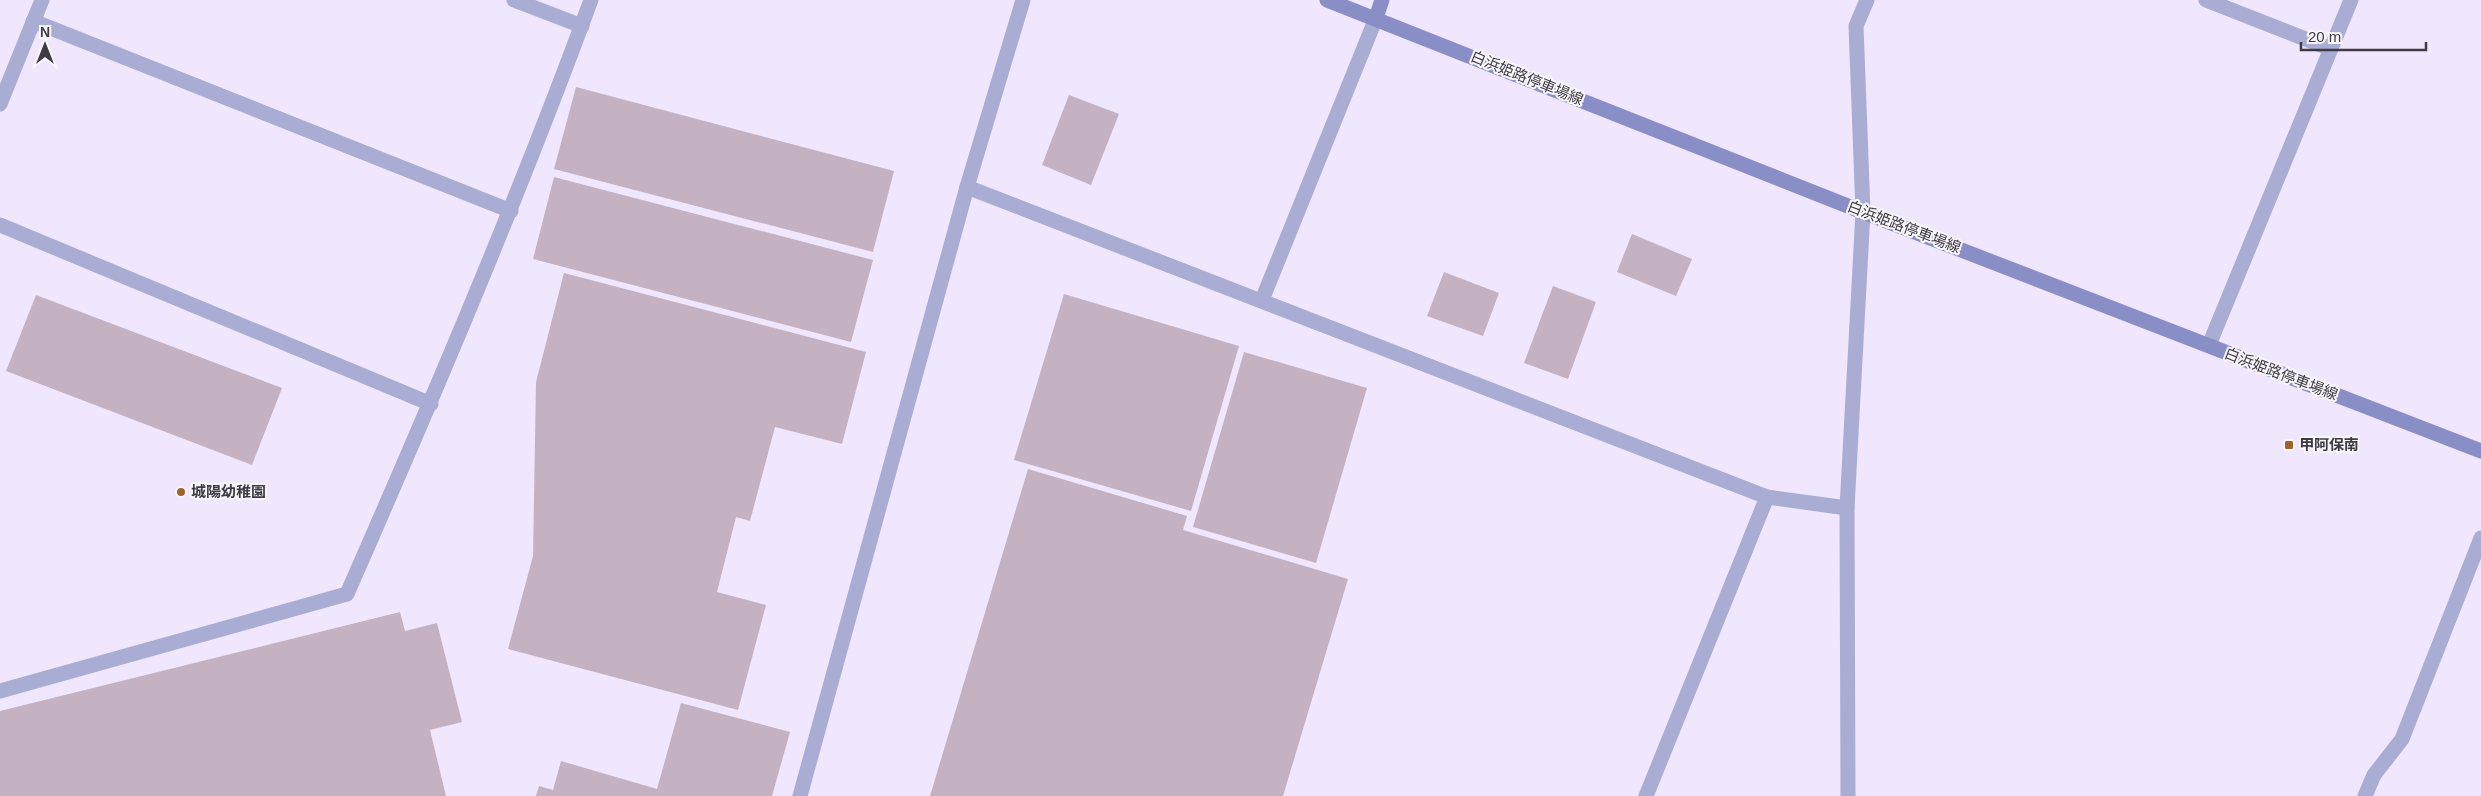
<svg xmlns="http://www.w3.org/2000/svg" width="2481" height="796" font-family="Helvetica,'Noto Sans JP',sans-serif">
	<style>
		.building { fill: #c4b2c3 }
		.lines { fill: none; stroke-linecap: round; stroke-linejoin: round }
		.street { stroke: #a9add3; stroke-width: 15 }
		.secondary { stroke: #8a8ec6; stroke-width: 15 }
		.poi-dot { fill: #a16329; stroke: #f9f7fc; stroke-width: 2 }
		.labels { text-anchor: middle; stroke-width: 4; stroke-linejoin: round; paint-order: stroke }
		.street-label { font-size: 15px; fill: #3f3b44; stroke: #f9f7fc }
		.poi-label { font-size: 15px; font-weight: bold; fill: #3f3b44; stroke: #f9f7fc; text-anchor: start }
	</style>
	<rect width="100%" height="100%" fill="#f0e6fd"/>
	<g class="building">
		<path d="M 576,87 L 894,171 L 873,252 L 554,169 Z"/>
		<path d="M 1069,95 L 1119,114 L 1091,185 L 1042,165 Z"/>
		<path d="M 554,177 L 873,260 L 851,342 L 533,259 Z"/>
		<path d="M 1632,234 L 1692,259 L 1676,296 L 1617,272 Z"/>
		<path d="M 1444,272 L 1499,293 L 1483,336 L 1427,316 Z"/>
		<path d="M 564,273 L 866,352 L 842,444 L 775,427 L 750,521 L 736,517 L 717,592 L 766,605 L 738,710 L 508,649 L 533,556 L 536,382 Z"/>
		<path d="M 1553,286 L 1596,302 L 1568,379 L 1524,363 Z"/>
		<path d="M 1064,294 L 1239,346 L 1191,511 L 1014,460 Z"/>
		<path d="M 36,295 L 282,388 L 252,465 L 6,371 Z"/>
		<path d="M 1244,352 L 1367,388 L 1316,563 L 1193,527 Z"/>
		<path d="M 1028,469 L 1187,516 L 1183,530 L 1348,579 L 1283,796 L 930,796 Z"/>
		<path d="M 400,612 L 405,631 L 437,623 L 462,722 L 430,730 L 446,796 L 0,796 L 0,711 Z"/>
		<path d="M 681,703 L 790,732 L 772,796 L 536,796 L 539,786 L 553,790 L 561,761 L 657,789 Z"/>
	</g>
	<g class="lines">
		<g class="street">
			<path d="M 514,0 L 582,26"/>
			<path d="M 2206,0 L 2331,49"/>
			<path d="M 33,21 L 511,211"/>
			<path d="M 0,104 L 42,0"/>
			<path d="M 967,187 L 1767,497 L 1847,508"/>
			<path d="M 0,225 L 431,404"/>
			<path d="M 1262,300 L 1376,18"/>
			<path d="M 2209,345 L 2351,0"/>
			<path d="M 0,691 L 347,594 C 433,398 517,201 591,0"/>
			<path d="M 800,796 L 967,187 L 1023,0"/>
			<path d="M 1646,796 L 1767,497"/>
			<path d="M 1848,796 L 1847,508 L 1863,212 L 1856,26 L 1867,0"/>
			<path d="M 2365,796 L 2374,775 L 2402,739 L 2481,538"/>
		</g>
		<g class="secondary">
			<path d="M 1327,0 L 1863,212 L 2481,451"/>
			<path d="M 1376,18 L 1382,0"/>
		</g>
	</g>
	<g class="poi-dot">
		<rect x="2284" y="440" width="10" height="10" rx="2.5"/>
		<circle cx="181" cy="492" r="5"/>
	</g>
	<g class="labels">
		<g class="street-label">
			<text transform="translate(1527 78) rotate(22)" y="5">白浜姫路停車場線</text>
			<text transform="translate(1904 227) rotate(21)" y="5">白浜姫路停車場線</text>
			<text transform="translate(2281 374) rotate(21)" y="5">白浜姫路停車場線</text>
		</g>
		<g class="poi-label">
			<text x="2299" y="450">甲阿保南</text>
			<text x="191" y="497">城陽幼稚園</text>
		</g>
	</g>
	<g transform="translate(45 45)" stroke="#f9f7fc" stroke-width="4" paint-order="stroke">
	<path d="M0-4L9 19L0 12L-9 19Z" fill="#3f3b44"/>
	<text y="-8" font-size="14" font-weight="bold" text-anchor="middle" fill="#3f3b44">N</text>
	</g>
	<path d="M2301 42v8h125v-8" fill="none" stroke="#3f3b44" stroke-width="2.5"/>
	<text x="2308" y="42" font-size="15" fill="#3f3b44" stroke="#f9f7fc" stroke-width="4" paint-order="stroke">20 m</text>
</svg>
